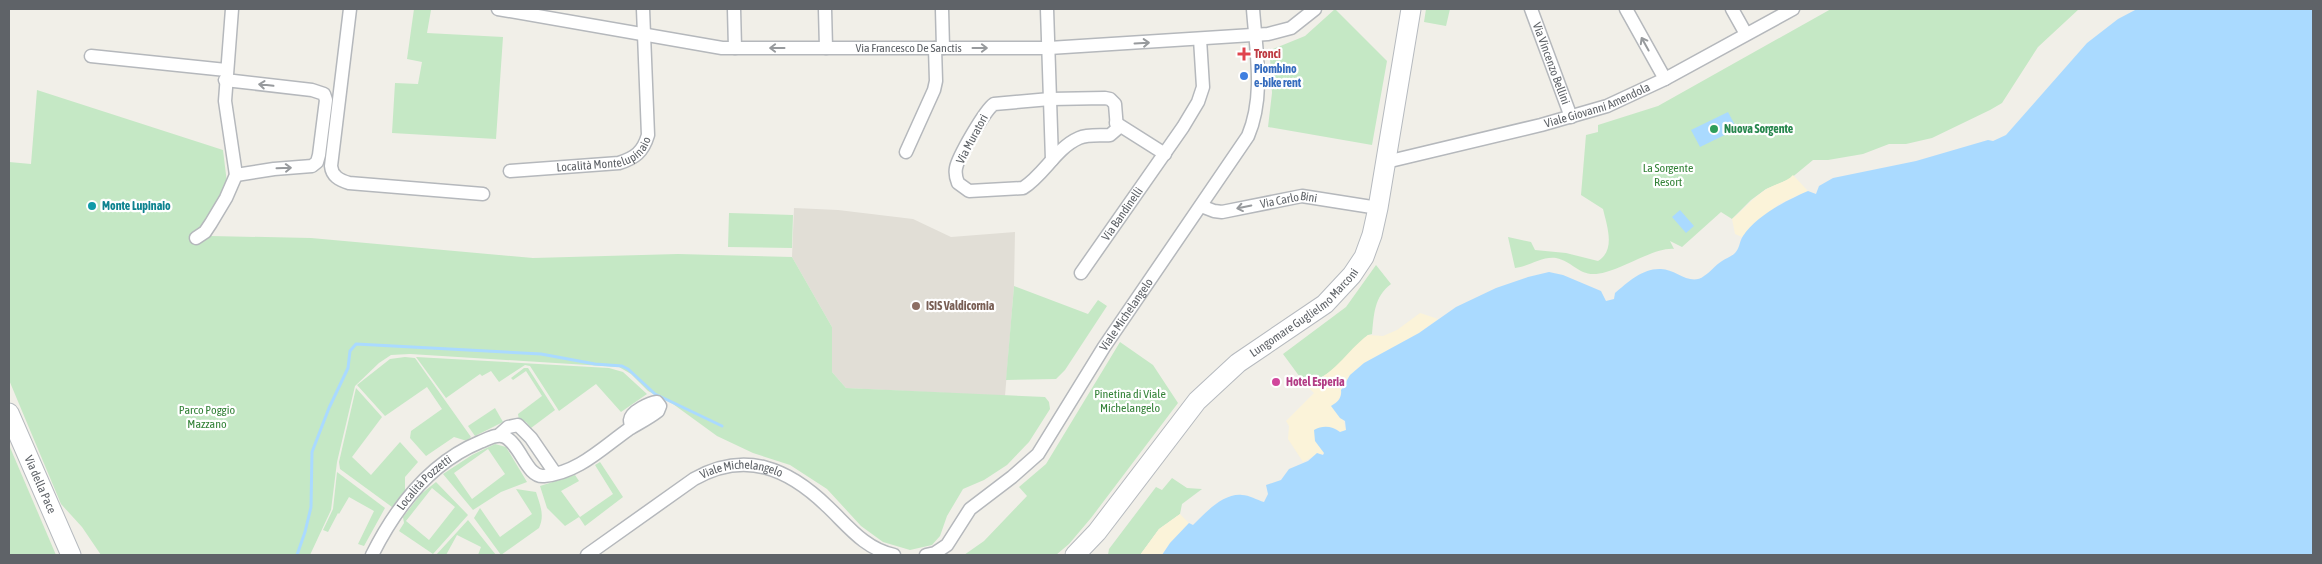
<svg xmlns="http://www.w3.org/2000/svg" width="2322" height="564" font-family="'Asap Condensed',sans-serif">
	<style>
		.education { fill: #e1ded6 }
		.green { fill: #c5e8c5; fill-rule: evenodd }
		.sand { fill: #fbf3d9 }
		.water { fill: #aadaff }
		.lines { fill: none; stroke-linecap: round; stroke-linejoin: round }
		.stream { stroke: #aadaff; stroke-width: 3 }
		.street-casing { stroke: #b5b8bc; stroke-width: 15 }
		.secondary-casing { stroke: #b6babf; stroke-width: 21 }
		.street { stroke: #fff; stroke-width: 12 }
		.secondary { stroke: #fff; stroke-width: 19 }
		.oneway { stroke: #979a9d }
		.health-dot { fill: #e0444e; stroke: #fff; stroke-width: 2 }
		.shop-dot { fill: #3f7fe0; stroke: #fff; stroke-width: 2 }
		.leisure-dot { fill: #2e9e5b; stroke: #fff; stroke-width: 2 }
		.culture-dot { fill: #0f9aa8; stroke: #fff; stroke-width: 2 }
		.education-dot { fill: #8d6e63; stroke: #fff; stroke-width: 2 }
		.hotel-dot { fill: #d1479c; stroke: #fff; stroke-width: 2 }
		.labels { text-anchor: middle; stroke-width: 4.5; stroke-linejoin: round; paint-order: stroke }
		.street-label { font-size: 12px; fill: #5f6368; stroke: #fff }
		.health-label { font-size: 12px; font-weight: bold; fill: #be3a42; stroke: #fff; text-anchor: start }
		.shop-label { font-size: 12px; font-weight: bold; fill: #366cbe; stroke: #fff; text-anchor: start }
		.leisure-label { font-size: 12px; font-weight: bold; fill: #27864d; stroke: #fff; text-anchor: start }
		.park-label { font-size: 12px; fill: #348238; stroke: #fff }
		.culture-label { font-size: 12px; font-weight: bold; fill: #0d838f; stroke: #fff; text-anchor: start }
		.education-label { font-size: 12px; font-weight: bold; fill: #785e54; stroke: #fff; text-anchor: start }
		.hotel-label { font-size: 12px; font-weight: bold; fill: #b23c85; stroke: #fff; text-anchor: start }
	</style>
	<rect width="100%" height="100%" fill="#f1efe8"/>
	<path class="education" d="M 794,208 L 838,210 L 913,219 L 951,237 L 1015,232 L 1014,286 L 1005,396 L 846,388 L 832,372 L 832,327 L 792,257 Z"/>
	<g class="green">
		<path d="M 414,9 L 431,10 L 427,33 L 503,37 L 496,139 L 392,133 L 395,83 L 418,84 L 422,62 L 407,59 Z"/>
		<path d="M 1335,9 L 1387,61 L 1372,145 L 1268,127 L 1272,93 L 1270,56 L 1273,49 L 1305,36 Z"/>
		<path d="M 1426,9 L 1450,9 L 1446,26 L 1424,22 Z"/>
		<path d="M 1831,9 L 2079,9 L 2038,47 L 2002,103 L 1990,110 L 1932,138 L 1906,144 L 1889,144 L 1863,154 L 1828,160 L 1813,160 L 1790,179 L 1766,189 L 1751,200 L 1732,219 L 1721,212 L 1682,247 L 1670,241 L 1674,249 C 1657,247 1625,267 1606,272 C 1579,280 1576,262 1556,258 C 1542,256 1528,267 1515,268 L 1508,237 L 1531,242 L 1535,250 L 1566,253 L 1598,261 C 1616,250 1607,226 1603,209 L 1581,195 L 1586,135 L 1598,132 L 1598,125 L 1658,106 Z"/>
		<path d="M 37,90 L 223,150 L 227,183 L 211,236 L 311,238 L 533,258 L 678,254 L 792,257 L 832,327 L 832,372 L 846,388 L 1045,397 L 1049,402 L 1050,409 L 1029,442 L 1007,465 L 984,480 L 963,489 L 947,516 L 940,536 L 932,545 L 910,550 L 883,542 L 861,526 L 827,489 L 790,465 L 753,453 L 717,436 L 673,404 L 648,391 L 631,374 L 619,367 L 410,354 L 391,355 L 379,363 L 355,386 L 337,462 L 331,510 L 310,555 L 101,555 L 82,527 L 61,504 L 9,380 L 9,162 L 31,164 Z"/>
		<path d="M 729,213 L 793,215 L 792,248 L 728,247 Z"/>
		<path d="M 1376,265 L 1391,284 C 1374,297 1374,314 1372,334 L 1368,335 C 1350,353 1331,378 1305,384 L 1283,354 L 1346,307 Z"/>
		<path d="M 1014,286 L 1088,314 L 1098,300 L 1107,306 L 1065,370 L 1056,379 L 1006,380 Z"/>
		<path d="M 1120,342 L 1153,365 L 1178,403 L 1091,518 L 1069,544 L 1056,555 L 964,555 L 984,541 L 1027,496 L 1019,487 L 1046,464 Z"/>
		<path d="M 405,357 L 415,358 L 471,437 L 467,441 L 454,437 L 426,456 L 410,438 L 411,431 L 442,409 L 427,387 L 385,416 L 357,385 L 390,359 Z"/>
		<path d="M 416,357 L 609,368 L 623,372 L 647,394 L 621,412 L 596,384 L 559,411 L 530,366 L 525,365 L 499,382 L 491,371 L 482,376 L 480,374 L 446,398 Z"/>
		<path d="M 524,368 L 528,368 L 555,410 L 531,428 L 526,422 L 519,420 L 518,414 L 542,396 L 526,371 L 513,380 L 511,378 Z"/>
		<path d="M 356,388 L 382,417 L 352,457 L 371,475 L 400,442 L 418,462 L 405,477 L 405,491 L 392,507 L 340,469 L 339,462 Z"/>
		<path d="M 495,408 L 503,422 L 475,436 L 468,426 Z"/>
		<path d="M 495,444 L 506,447 L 527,482 L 501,492 L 473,510 L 443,474 L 472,455 ZM 488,449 L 505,474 L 472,499 L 454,473 Z"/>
		<path d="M 9,445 L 56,555 L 9,555 Z"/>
		<path d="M 600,462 L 623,497 L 585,526 L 579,517 L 565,526 L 547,508 L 540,486 L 575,475 L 579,481 L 561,491 L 580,517 L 613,494 L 595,465 Z"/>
		<path d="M 337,472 L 385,508 L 364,546 L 358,544 L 374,511 L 349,497 L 339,514 L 338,513 L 328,532 L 323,530 L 333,509 Z"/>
		<path d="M 1172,478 L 1187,488 L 1202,489 L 1182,504 L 1180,514 L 1159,529 L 1140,555 L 1108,555 L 1109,549 L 1156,487 L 1162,490 Z"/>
		<path d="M 436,482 L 468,515 L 433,554 L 399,531 L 404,523 L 403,517 L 421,494 ZM 432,488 L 455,507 L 429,540 L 406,521 Z"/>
		<path d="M 516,489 L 536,492 C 540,505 545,515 539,528 L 501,555 L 474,518 L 480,508 L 500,537 L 532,514 Z"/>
		<path d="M 468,520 L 496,555 L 478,555 L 481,547 L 457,535 L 446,555 L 436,555 Z"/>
	</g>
	<g class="sand">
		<path d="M 1793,175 L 1808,191 L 1779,204 L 1742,237 L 1735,234 L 1732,219 C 1744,209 1753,198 1765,190 C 1774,184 1787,182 1793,175 Z"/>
		<path d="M 1420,313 L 1438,319 L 1419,333 L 1364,363 L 1350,375 L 1338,401 L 1346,430 L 1340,432 L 1334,428 L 1325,453 L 1314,456 L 1303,462 L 1288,439 L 1289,426 L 1286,421 L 1314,393 L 1305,384 C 1333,378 1346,351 1368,335 L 1383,336 L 1397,330 Z"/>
		<path d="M 1180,514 L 1189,523 L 1170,543 L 1162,555 L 1140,555 L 1159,529 Z"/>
	</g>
	<g class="water">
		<path d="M 2137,9 L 2313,9 L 2313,555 L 1162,555 L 1170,543 L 1189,523 L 1193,525 C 1204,514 1223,493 1242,495 C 1249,495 1257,500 1264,502 L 1268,494 L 1266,485 L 1281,480 L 1289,469 L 1308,461 L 1317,453 L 1323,455 L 1324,453 L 1315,441 L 1314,430 C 1323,425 1332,426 1340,432 L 1346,430 L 1345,421 L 1340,418 L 1331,406 C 1338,402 1342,398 1341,390 L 1350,375 L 1364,363 L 1419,333 L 1456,307 L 1496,288 L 1528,277 L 1549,272 L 1563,275 L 1601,291 L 1606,301 L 1614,299 L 1615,293 C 1628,282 1643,268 1661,269 C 1676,269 1690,287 1704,276 C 1711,272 1715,265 1722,261 C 1726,258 1731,257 1735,253 C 1740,248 1739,242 1743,236 C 1756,216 1787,200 1808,191 L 1816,194 L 1819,186 L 1833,178 L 1916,161 L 1988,140 L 1993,141 L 2006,135 L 2087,43 L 2118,19 Z"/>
		<path d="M 1728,112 L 1737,129 L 1700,147 L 1691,130 Z"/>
		<path d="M 1680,210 L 1694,226 L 1686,233 L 1672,217 Z"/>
	</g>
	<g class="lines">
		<path class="stream" d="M 297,555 L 305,532 L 311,507 L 312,452 L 329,408 L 348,368 L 350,351 L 356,344 L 541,354 L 595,364 L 622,366 L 628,369 L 655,394 L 722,426"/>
		<g class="street-casing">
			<g id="street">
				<path d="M 350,9 L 331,166 C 332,176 339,180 349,183 L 483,194"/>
				<path id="s1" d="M 498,9 L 722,48 L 1049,48 L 1268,34 L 1291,28 L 1315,9"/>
				<path d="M 734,9 L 735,48"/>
				<path d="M 825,9 L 826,48"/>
				<path d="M 942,9 L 943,48"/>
				<path d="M 1047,9 L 1052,160"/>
				<path id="s2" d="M 1531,9 L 1571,117"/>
				<path d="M 1626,9 L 1665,79"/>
				<path d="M 1732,9 L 1746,34"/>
				<path d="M 91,56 L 226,70"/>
				<path d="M 225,80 L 312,90 L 324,94 L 326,100 L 319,155 L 317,162 L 312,166 L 274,169 L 236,175"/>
				<path d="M 1105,98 L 1110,99 L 1115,104 L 1117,129 L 1110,135 C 1101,136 1088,134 1079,138 C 1056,148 1044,175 1023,188 L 969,191 L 958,183 C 956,178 955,173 956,168 C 958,157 985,110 994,104 L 1050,99 Z"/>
				<path d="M 1116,123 L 1165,154"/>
				<path d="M 906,152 L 934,90 L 936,81 L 935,48"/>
				<path id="s3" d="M 1386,162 L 1541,125 L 1607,106 L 1665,79 L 1793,9"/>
				<path id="s4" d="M 510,171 L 619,163 C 635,158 643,152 648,135 L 643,9"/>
				<path id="s5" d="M 1201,206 L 1214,211 L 1222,212 L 1302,196 L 1378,208"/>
				<path d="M 196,238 L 205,232 L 211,223 L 226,198 L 236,175 L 225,101 L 232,9"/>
				<path id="s6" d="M 1081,273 L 1183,127 L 1198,102 L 1203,87 L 1200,39"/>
				<path d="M 499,435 L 508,427 L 518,425 L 531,438 L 555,473"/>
				<path id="s7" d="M 372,555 C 396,507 429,463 480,442 C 488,439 497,433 505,437 C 521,445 527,478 544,476 C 578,473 602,448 629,429 C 639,423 649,418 658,411 L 660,406 L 657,402 C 650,403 631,411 630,420 C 630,422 631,425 631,428"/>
				<path id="s8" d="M 587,555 L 694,479 C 745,450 788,468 828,507 C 848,526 865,549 894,555"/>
				<path id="s9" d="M 926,555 L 935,553 L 947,545 L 970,509 L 1012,477 L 1038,454 L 1104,347 L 1248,136 C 1265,96 1256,51 1253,9"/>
			</g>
		</g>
		<g class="secondary-casing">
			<g id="secondary">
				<path id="s10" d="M 9,413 L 71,555"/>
				<path id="s11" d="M 1075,555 L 1097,532 L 1197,401 L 1238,363 L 1325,304 L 1352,275 L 1364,257 L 1372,235 L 1378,208 L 1411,9"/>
			</g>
		</g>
		<use href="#street" class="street"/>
		<use href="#secondary" class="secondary"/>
	</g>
	<defs><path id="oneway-shaft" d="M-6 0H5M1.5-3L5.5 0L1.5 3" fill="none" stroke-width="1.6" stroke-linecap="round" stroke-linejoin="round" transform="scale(1.25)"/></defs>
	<g class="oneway">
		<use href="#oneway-shaft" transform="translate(1142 43) rotate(-3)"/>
		<use href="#oneway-shaft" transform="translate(1645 44) rotate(-119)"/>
		<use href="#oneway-shaft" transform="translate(777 48) rotate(180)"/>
		<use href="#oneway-shaft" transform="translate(980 48)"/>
		<use href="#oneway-shaft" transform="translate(266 85) rotate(-174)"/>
		<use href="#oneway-shaft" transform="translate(284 168) rotate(-2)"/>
		<use href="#oneway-shaft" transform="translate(1244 207) rotate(168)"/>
	</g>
	<path class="health-dot" d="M1241.5 46.5h5v5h5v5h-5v5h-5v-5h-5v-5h5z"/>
	<circle class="shop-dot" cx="1244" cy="76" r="5"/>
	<circle class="leisure-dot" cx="1714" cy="129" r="5"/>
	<circle class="culture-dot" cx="92" cy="206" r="5"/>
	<circle class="education-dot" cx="916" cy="306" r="5"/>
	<circle class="hotel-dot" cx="1276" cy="382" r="5"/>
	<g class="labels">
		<g class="street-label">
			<text dy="4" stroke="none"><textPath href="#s1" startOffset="414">Via Francesco De Sanctis</textPath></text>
			<text dy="4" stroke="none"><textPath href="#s2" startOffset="58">Via Vincenzo Bellini</textPath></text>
			<text dy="4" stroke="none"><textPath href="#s3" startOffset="219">Viale Giovanni Amendola</textPath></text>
			<text transform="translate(972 139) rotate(-62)" y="4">Via Muratori</text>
			<text dy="4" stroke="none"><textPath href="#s4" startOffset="98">Località Montelupinaio</textPath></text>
			<text dy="4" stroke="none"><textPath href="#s5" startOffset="90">Via Carlo Bini</textPath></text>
			<text dy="4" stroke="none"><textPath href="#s6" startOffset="72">Via Bandinelli</textPath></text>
			<text dy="4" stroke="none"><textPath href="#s11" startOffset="336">Lungomare Guglielmo Marconi</textPath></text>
			<text dy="4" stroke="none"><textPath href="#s9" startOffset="319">Viale Michelangelo</textPath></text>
			<text dy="4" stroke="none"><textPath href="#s8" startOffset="181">Viale Michelangelo</textPath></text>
			<text dy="4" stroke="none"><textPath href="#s10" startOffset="78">Via della Pace</textPath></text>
			<text dy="4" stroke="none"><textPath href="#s7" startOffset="90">Località Pozzetti</textPath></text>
		</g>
		<g class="health-label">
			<text x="1254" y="58">Tronci</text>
		</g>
		<g class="shop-label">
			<text x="1254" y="73">Piombino<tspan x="1254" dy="14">e-bike rent</tspan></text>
		</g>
		<g class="leisure-label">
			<text x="1724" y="133">Nuova Sorgente</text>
		</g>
		<g class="park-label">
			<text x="1668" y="172">La Sorgente<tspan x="1668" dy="14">Resort</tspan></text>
			<text x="1130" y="398">Pinetina di Viale<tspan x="1130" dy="14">Michelangelo</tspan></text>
			<text x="207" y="414">Parco Poggio<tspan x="207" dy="14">Mazzano</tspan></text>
		</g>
		<g class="culture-label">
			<text x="102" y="210">Monte Lupinaio</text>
		</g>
		<g class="education-label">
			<text x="926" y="310">ISIS Valdicornia</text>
		</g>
		<g class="hotel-label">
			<text x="1286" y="386">Hotel Esperia</text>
		</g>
	</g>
	<rect width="2322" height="564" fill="none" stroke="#5f6368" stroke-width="20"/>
</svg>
